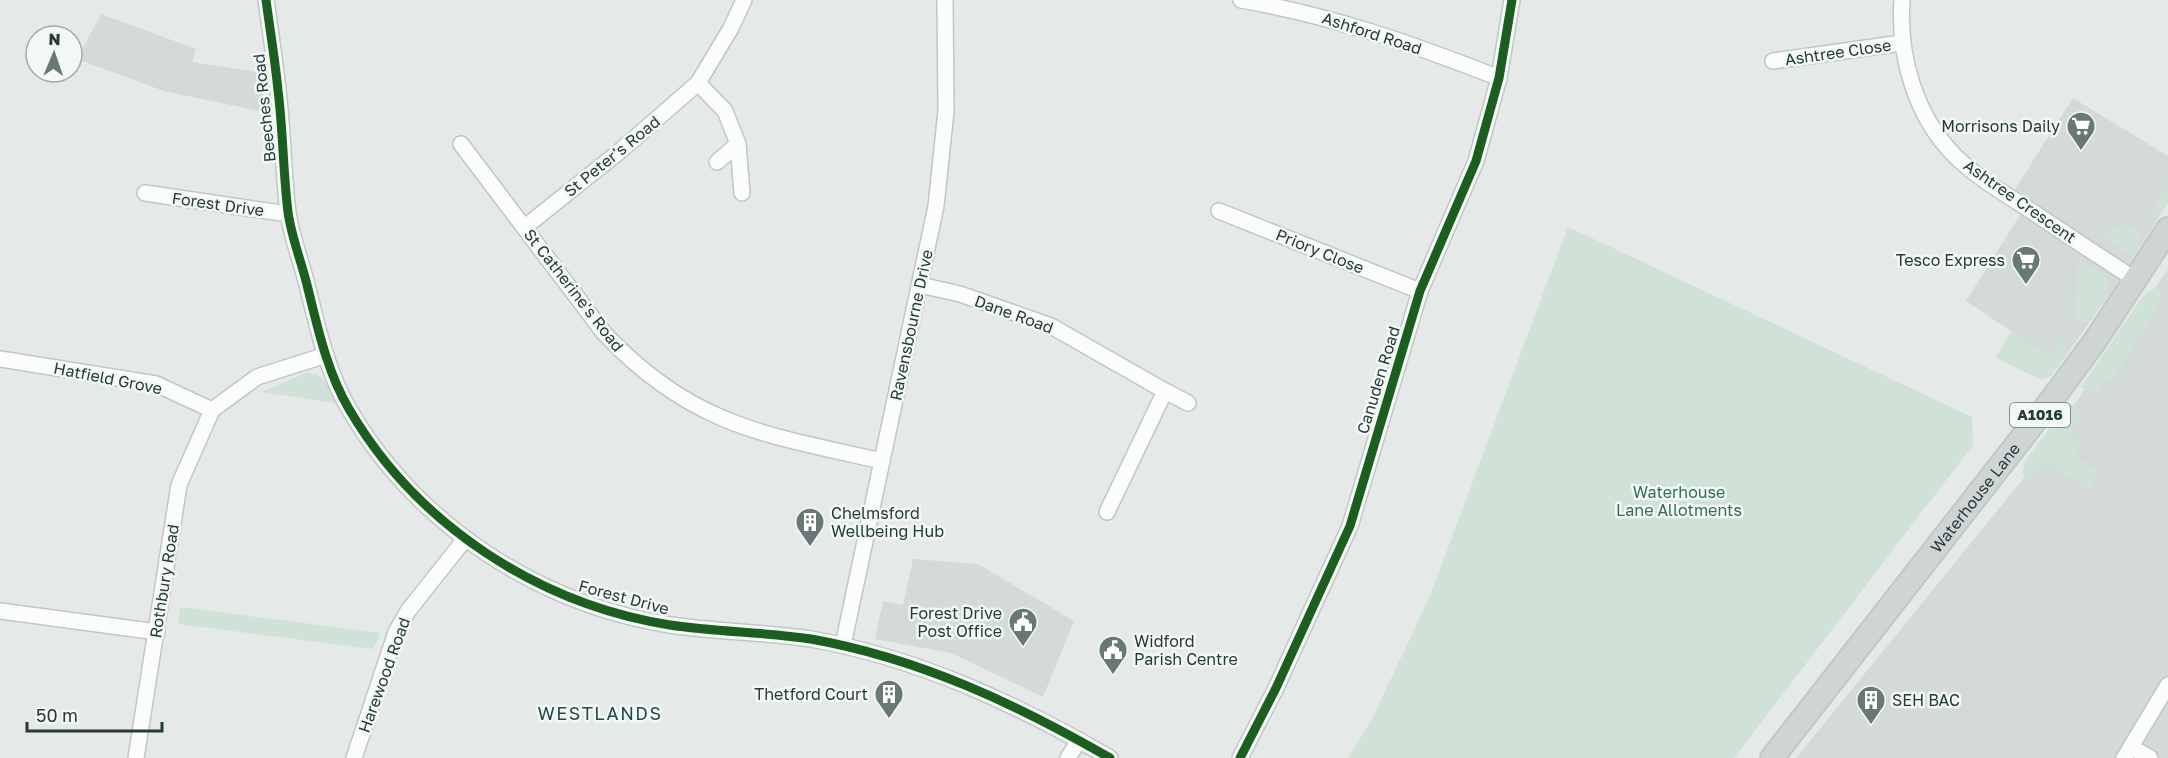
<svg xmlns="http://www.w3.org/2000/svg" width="2168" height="758" font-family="'Golos Text',sans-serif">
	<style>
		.built { fill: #d3dad8 }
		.green { fill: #d0e1d8 }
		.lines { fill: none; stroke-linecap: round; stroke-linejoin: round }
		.minor-casing { stroke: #c2c6c5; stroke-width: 18 }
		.primary-casing { stroke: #c1c8c8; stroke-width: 26 }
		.minor { stroke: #fbfcfc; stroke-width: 15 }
		.primary { stroke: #cfd5d4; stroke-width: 22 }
		.cycleway-casing { stroke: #f3f8f7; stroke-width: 13 }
		.cycleway { stroke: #1b5e20; stroke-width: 9 }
		.labels { text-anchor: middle; stroke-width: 5; stroke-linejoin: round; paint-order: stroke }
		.shield { fill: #f3f8f7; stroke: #627472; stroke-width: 1.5 }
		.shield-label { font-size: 15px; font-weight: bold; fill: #243b39 }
		.street-label { font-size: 16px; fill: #243b39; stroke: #f3f8f7 }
		.poi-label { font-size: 16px; fill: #243b39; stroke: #f3f8f7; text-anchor: end }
		.park-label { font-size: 16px; fill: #326e54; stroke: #f3f8f7 }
		.neighbourhood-label { font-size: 18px; letter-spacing: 1.5px; fill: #224b48; stroke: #f3f8f7 }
	</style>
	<rect width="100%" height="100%" fill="#e5e9e8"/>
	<g class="built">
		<path d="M 101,14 L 196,49 L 192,62 L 262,73 L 265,112 L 164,91 L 77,59 Z"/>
		<path d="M 2073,98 L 2168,156 L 2168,203 L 2110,293 L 2060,364 L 1966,301 L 2030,199 L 2015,189 Z"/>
		<path d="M 2168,269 L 2168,758 L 1796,758 L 2023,479 Z"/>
		<path d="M 913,559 L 978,564 L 1074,621 L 1043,697 L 951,653 L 875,639 L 883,601 L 903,605 Z"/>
	</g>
	<g class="green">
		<path d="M 2168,188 L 2168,203 L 2159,217 L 2155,217 L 2151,212 L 2165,189 Z"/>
		<path d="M 2125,223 L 2137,230 L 2141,237 L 2140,245 L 2131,255 L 2102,237 Z"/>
		<path d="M 1568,227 L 1972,417 L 1973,445 L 1734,758 L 1348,758 L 1372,719 L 1430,596 Z"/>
		<path d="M 2078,259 L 2107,278 L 2111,287 L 2088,324 L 2077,319 Z"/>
		<path d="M 2156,287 L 2163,292 L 2162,301 L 2112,381 L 2106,378 L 2095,395 L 2081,387 L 2143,296 Z"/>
		<path d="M 2011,331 L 2049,356 L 2063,338 L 2067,354 L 2051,376 L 2042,380 L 1996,358 Z"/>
		<path d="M 306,373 C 325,372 328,388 336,403 L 261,392 Z"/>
		<path d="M 2069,403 L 2084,413 L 2069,435 L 2081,442 L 2073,455 L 2100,471 L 2088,491 L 2052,464 L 2048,468 L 2042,464 L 2029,481 L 2023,473 L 2024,462 Z"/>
		<path d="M 180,607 L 380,633 L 373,649 L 178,624 Z"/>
	</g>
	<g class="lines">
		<g class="minor-casing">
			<g id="minor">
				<path d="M 266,0 C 270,30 275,60 278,90 C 283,130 283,171 288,212 C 291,235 300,258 306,281 C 317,324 326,370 349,409 C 417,525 538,604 670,625 C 717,632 765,632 811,639 C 918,658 1017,704 1110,758"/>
				<path d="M 1241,0 C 1333,16 1413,44 1499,78"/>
				<path d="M 1902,0 C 1898,55 1915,116 1955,156 C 1977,178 2007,195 2033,212 C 2067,235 2102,258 2136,280"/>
				<path d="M 1773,61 L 1902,43"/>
				<path d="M 698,83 L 725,111 L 738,144 L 742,193"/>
				<path d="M 461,144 L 604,333 C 690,425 765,435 882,461"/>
				<path d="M 717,162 L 738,144"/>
				<path d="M 145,193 L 288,214"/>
				<path d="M 1219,211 L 1420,291"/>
				<path d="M 525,227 L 620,151 L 698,83 L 731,28 L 744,0"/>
				<path d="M 920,285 L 960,294 L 1051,326 L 1165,391 L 1107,512"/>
				<path d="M 0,359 L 156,384 L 212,410"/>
				<path d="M 1165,391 L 1188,403"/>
				<path d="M 0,611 L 157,632"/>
				<path d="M 843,645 L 936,206 L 946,111 L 945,0"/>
				<path d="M 2131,747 L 2150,758"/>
				<path d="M 136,758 L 179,485 L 212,410 L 257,377 L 326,355"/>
				<path d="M 354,758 L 396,632 L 408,611 L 465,539"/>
				<path d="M 1068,758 L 1079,740"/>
				<path d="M 1240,758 L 1276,688 L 1350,526 L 1420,291 L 1476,161 L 1499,78 L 1512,0"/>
				<path d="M 2124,758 L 2168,685"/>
			</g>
		</g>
		<g class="primary-casing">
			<g id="primary">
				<path id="s1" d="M 1772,758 L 2053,398 L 2095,341 L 2168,229"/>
			</g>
		</g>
		<use href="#minor" class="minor"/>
		<use href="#primary" class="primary"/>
		<g class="cycleway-casing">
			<g id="cycleway">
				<path d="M 266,0 C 270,30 275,60 278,90 C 283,130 283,171 288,212 C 291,235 300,258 306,281 C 317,324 326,370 349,409 C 417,525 538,604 670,625 C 717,632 765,632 811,639 C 918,658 1017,704 1110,758"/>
				<path d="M 1240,758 L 1276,688 L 1350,526 L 1420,291 L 1476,161 L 1499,78 L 1512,0"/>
			</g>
		</g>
		<use href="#cycleway" class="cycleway"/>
	</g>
	<defs>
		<g id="supermarket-pin" transform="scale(1.5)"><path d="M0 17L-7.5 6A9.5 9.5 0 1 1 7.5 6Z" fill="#687876" stroke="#f3f8f7"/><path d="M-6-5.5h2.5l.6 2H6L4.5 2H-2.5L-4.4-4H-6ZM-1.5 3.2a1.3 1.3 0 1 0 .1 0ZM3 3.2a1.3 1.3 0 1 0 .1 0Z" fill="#fff"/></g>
		<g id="building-pin" transform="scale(1.5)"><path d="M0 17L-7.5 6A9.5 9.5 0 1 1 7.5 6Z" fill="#687876" stroke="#f3f8f7"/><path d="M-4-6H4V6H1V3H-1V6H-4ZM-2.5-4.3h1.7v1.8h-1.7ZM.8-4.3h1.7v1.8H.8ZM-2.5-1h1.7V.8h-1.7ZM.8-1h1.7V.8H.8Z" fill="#fff"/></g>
		<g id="civic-pin" transform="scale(1.5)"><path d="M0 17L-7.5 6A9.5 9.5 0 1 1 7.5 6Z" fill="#687876" stroke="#f3f8f7"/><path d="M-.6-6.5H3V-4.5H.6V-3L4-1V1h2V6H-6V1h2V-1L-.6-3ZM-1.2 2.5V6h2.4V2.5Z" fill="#fff"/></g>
	</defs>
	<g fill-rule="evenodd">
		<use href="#supermarket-pin" x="2081" y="126"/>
		<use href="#supermarket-pin" x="2026" y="260"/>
		<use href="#building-pin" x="810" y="522"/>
		<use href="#civic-pin" x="1023" y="622"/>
		<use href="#civic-pin" x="1113" y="650"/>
		<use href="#building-pin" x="889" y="694"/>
		<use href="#building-pin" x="1871" y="700"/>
	</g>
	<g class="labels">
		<rect class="shield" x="2010" y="403" width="60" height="24" rx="4.5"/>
		<g class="shield-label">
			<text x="2040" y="420">A1016</text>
		</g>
		<g class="street-label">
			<text transform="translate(1372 33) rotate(18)" y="6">Ashford Road</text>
			<text transform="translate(1838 52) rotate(-8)" y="6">Ashtree Close</text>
			<text transform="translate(264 108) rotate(-96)" y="6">Beeches Road</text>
			<text transform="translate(612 156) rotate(-39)" y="6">St Peter's Road</text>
			<text transform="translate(2020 201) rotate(35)" y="6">Ashtree Crescent</text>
			<text transform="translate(218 204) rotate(8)" y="6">Forest Drive</text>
			<text transform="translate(1320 251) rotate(22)" y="6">Priory Close</text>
			<text transform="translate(574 290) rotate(52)" y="6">St Catherine's Road</text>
			<text transform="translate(1014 314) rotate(20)" y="6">Dane Road</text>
			<text transform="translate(911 325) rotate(-78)" y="6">Ravensbourne Drive</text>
			<text transform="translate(108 378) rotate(11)" y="6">Hatfield Grove</text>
			<text transform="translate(1378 380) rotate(-73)" y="6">Canuden Road</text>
			<text dy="6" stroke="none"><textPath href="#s1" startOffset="330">Waterhouse Lane</textPath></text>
			<text transform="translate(164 581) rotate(-81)" y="6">Rothbury Road</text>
			<text transform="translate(624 597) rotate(15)" y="6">Forest Drive</text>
			<text transform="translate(384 675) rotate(-70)" y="6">Harewood Road</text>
		</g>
		<g class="poi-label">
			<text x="2060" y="132">Morrisons Daily</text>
			<text x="2005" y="266">Tesco Express</text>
			<text x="831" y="519" text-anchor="start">Chelmsford<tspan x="831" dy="18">Wellbeing Hub</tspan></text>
			<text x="1002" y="619">Forest Drive<tspan x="1002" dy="18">Post Office</tspan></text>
			<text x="1134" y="647" text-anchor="start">Widford<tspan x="1134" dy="18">Parish Centre</tspan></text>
			<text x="868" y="700">Thetford Court</text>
			<text x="1892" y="706" text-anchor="start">SEH BAC</text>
		</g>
		<g class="park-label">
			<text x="1679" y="498">Waterhouse<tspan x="1679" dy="18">Lane Allotments</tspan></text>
		</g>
		<g class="neighbourhood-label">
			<text x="600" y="720">WESTLANDS</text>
		</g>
	</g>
	<g transform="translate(54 54) rotate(2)"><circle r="28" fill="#f3f8f7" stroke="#a0acab" stroke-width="1.5"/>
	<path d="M0-4.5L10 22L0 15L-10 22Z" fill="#687876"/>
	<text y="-9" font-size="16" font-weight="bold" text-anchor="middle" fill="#243b39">N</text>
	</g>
	<path d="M27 722v9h135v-9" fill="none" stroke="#243b39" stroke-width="3"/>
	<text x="36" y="722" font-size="18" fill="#243b39" stroke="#f3f8f7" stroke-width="4.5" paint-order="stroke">50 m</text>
</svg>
